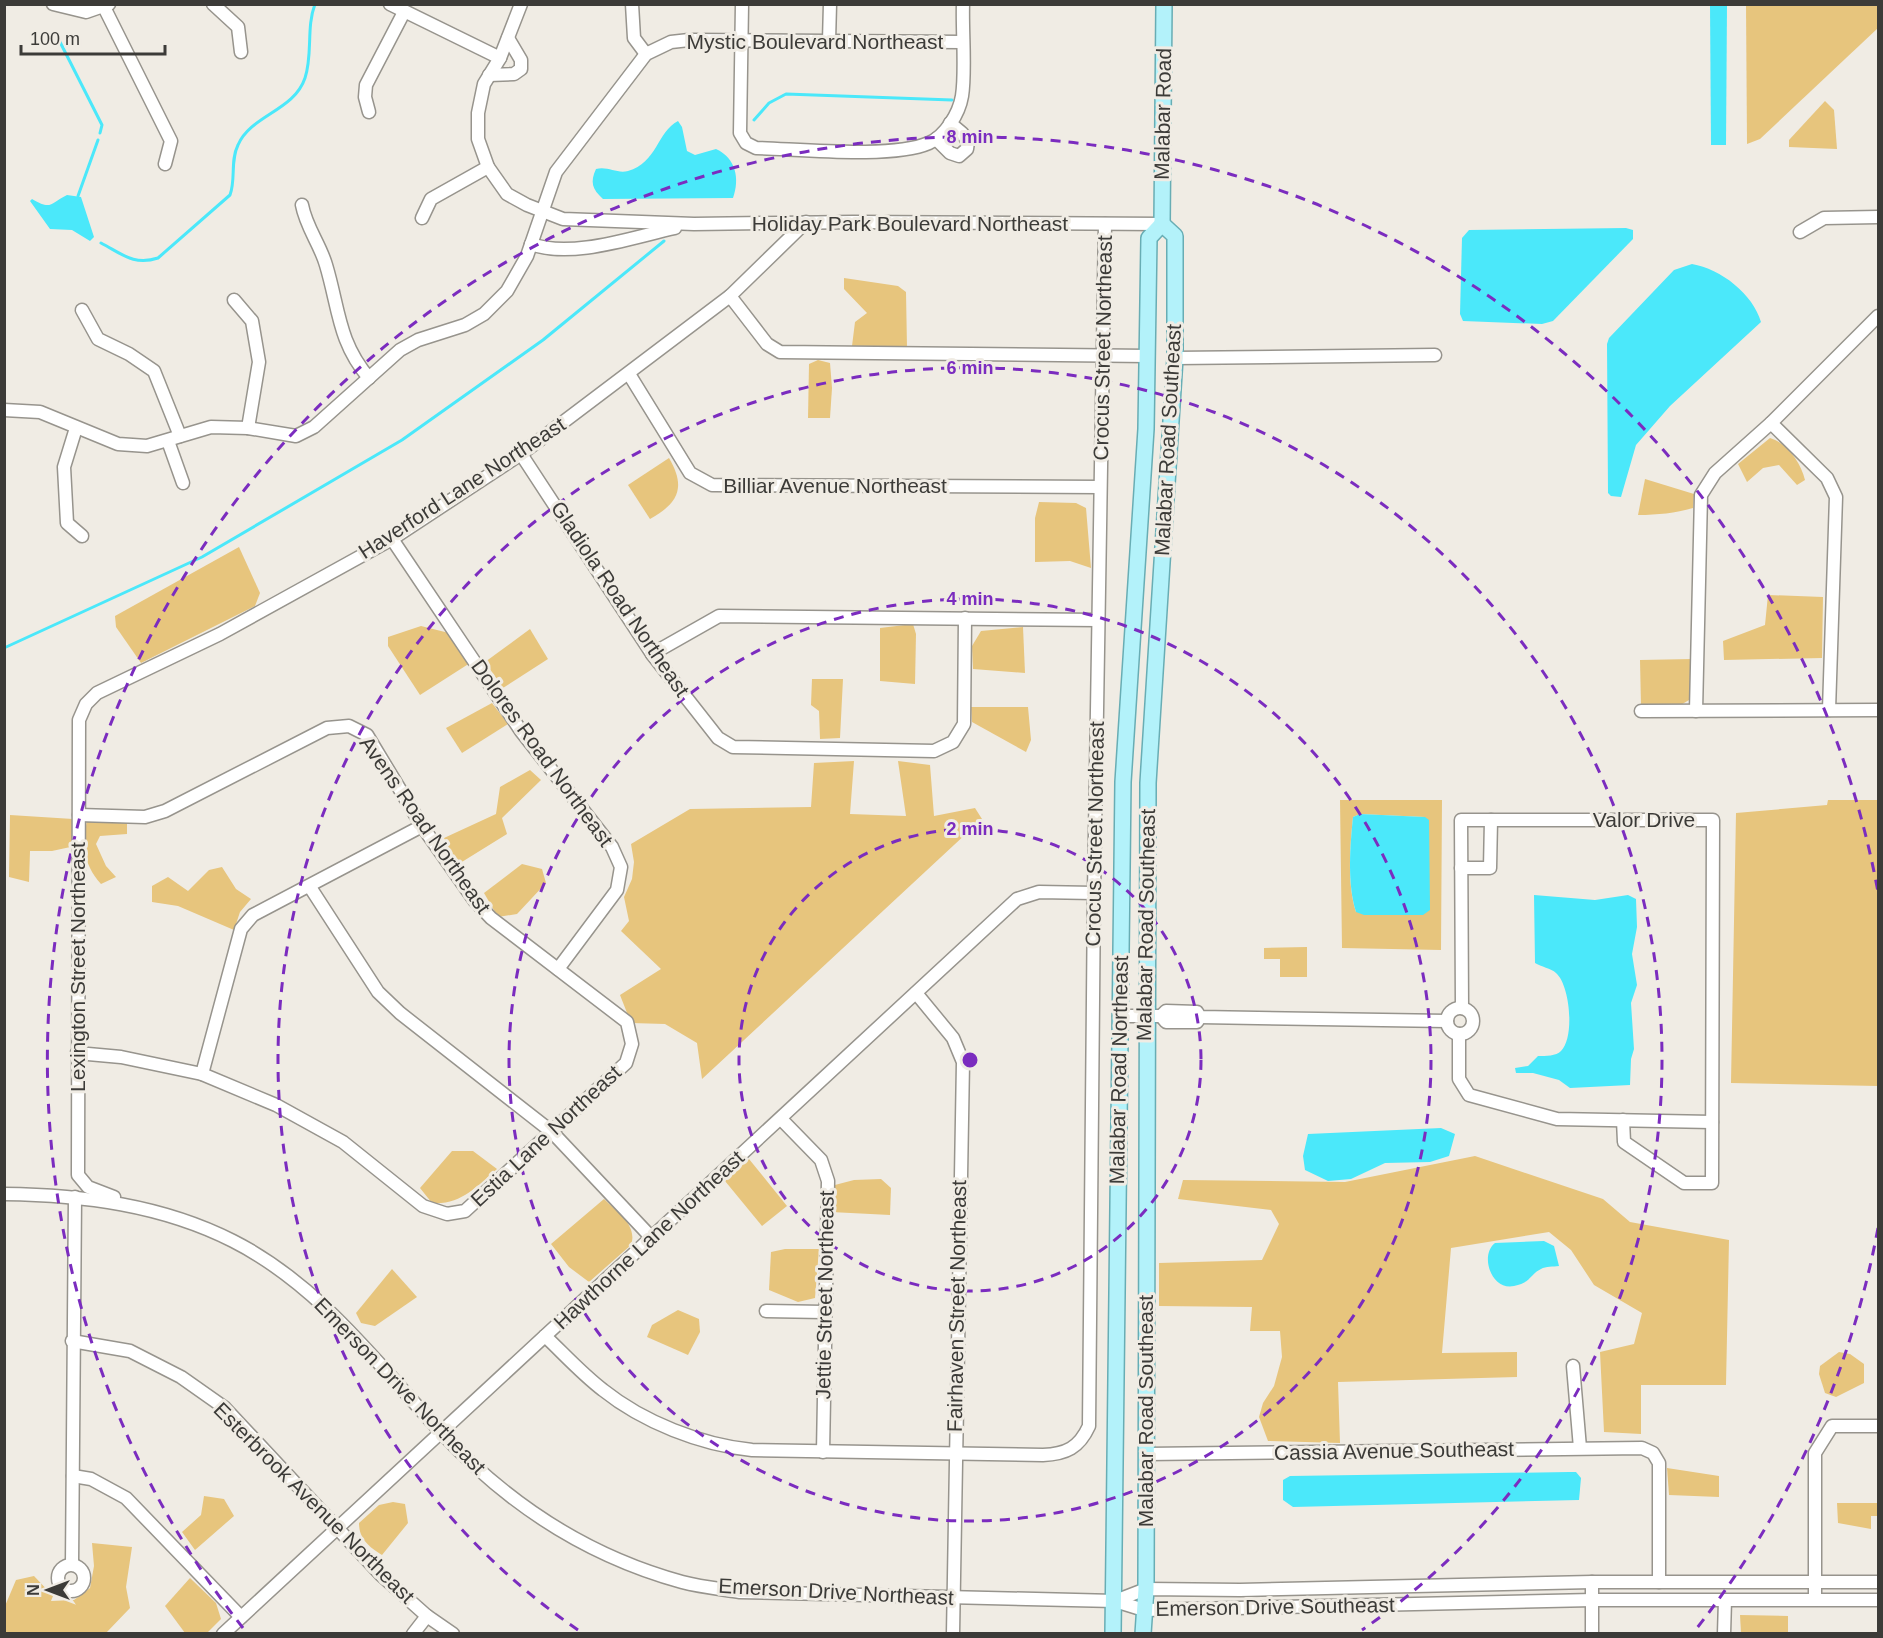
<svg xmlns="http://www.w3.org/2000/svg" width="1883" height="1638" font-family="Helvetica,sans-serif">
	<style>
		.green { fill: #e7c57d; fill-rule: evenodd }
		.water { fill: #4be8fa }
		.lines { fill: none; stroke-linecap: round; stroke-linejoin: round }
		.stream { stroke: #4be8fa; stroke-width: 3 }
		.minor-casing { stroke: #97948d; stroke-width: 15 }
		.major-casing { stroke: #68adb4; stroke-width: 18 }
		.minor { stroke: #fff; stroke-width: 12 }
		.major { stroke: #b3f2fa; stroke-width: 15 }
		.ring { fill: none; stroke: #7b2cbf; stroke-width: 3; stroke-dasharray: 10 8 }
		.labels { text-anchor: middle; stroke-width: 6; stroke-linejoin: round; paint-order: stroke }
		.street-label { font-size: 21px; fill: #3c3b38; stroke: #f0ece4 }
		.centre { fill: #7b2cbf; stroke: #f0ece4; stroke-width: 3 }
		.ring-label { font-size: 18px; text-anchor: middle; font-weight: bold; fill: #7b2cbf; stroke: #f0ece4; stroke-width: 6; stroke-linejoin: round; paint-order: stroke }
	</style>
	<rect width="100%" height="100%" fill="#f0ece4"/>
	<g class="green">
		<path d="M 1746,5 L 1878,5 L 1878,28 L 1760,139 L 1747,144 Z"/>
		<path d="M 1825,101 L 1834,110 L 1837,149 L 1789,147 L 1789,140 Z"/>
		<path d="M 844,278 L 898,286 L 906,292 L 907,348 L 852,346 L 855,322 L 867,313 L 844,289 Z"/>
		<path d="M 818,360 L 830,363 L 832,388 L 830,418 L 808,418 L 809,364 Z"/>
		<path d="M 1770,438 C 1787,443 1801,463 1805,480 L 1797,485 L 1779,465 L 1763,468 L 1747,482 L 1738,464 Z"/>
		<path d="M 669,458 C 686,487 679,503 650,519 L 628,485 Z"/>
		<path d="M 1645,479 L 1694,494 L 1693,508 C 1675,513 1658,515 1638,515 Z"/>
		<path d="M 1039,502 L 1076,503 L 1086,508 L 1091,568 L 1070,561 L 1035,562 L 1035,518 Z"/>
		<path d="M 239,547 L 260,593 L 255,606 L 141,663 L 116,627 L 115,616 Z"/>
		<path d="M 1768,595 L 1823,597 L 1822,658 L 1724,660 L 1723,641 L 1765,625 Z"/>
		<path d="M 913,624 L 916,634 L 915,684 L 880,681 L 880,628 Z"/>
		<path d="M 421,626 L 449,633 L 470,663 L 420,695 L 388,646 L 388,637 Z"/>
		<path d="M 1023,627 L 1025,673 L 973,669 L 972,646 L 981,631 Z"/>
		<path d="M 530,629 L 548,659 L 503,688 L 485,662 Z"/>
		<path d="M 1692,659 L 1692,683 L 1689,700 L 1679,706 L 1641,706 L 1640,660 Z"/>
		<path d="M 812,679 L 843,679 L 840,738 L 820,739 L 819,711 L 811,705 Z"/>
		<path d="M 492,703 L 508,724 L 462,753 L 446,728 Z"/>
		<path d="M 971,707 L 1028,707 L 1031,740 L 1026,752 L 972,722 Z"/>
		<path d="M 854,761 L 850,814 L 906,816 L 898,761 L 930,765 L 934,816 L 975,808 L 982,819 L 702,1079 L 697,1043 L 665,1024 L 631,1023 L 620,995 L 661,969 L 621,931 L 629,921 L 624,897 L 632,879 L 634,862 L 631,844 L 690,809 L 811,807 L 814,763 Z"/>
		<path d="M 530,770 L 541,780 L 502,818 L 507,834 L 457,865 L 444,838 L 496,814 L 500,787 Z"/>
		<path d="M 1340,800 L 1442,800 L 1441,950 L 1342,948 ZM 1360,814 L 1425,817 L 1356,912 C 1347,884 1350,846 1353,817 Z"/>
		<path d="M 1828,800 L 1878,800 L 1878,1086 L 1731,1083 L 1736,813 L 1827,805 Z"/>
		<path d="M 10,815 L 73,819 L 75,846 L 52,851 L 30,851 L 29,882 L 9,877 Z"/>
		<path d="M 87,819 L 127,820 L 127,834 L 100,836 L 96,844 L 106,866 L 116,877 L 101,884 C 82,862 83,846 87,819 Z"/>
		<path d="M 522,864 L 542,869 L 546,883 L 517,914 L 498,917 L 484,893 Z"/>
		<path d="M 222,867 L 236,889 L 251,899 L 240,912 L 234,930 L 178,906 L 152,902 L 152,886 L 168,877 L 188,891 L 209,870 Z"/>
		<path d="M 1307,947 L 1307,977 L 1280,977 L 1280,959 L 1264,959 L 1264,948 Z"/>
		<path d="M 452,1151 L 473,1151 L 497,1169 C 476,1187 461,1205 432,1203 L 420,1188 Z"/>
		<path d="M 1475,1156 L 1603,1199 L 1630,1222 L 1729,1240 L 1726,1385 L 1641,1385 L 1641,1434 L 1604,1432 L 1600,1352 L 1634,1344 L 1642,1313 L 1594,1285 L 1571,1250 L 1549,1232 L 1451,1248 L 1442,1353 L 1517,1352 L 1517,1377 L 1338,1382 L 1340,1443 L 1268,1441 L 1259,1417 L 1263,1403 L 1274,1386 L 1282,1357 L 1280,1331 L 1250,1331 L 1252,1307 L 1159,1306 L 1159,1263 L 1262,1260 L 1279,1224 L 1271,1210 L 1178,1199 L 1183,1180 L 1345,1182 Z"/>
		<path d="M 749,1159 L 787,1206 L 762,1226 L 725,1181 Z"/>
		<path d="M 881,1179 L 891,1188 L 890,1215 L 831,1212 L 831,1186 L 854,1180 Z"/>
		<path d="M 604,1199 C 617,1212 638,1225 631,1245 L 589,1282 L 569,1267 L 551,1244 Z"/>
		<path d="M 785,1249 L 819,1249 L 815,1298 L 798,1302 L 769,1290 L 771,1252 Z"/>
		<path d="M 392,1269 L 417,1297 L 375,1326 L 361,1323 L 356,1313 Z"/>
		<path d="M 678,1310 L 699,1319 L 700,1332 L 688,1355 L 647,1337 L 652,1325 Z"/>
		<path d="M 1839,1352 L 1850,1354 L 1864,1364 L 1864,1383 L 1836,1397 L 1825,1393 L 1819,1374 L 1820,1366 Z"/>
		<path d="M 1667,1468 L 1719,1476 L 1719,1497 L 1669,1495 Z"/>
		<path d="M 204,1496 L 224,1499 L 234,1516 L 195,1550 L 182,1532 L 201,1515 Z"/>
		<path d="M 393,1502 L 405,1504 L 408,1523 L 382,1555 C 369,1547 359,1539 359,1523 L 379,1505 Z"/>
		<path d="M 1837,1503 L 1878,1503 L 1878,1516 L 1871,1516 L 1871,1529 L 1838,1523 Z"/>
		<path d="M 92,1543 L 132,1547 L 126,1587 L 130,1608 L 106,1633 L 5,1633 L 5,1606 L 16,1580 L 34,1576 L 53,1596 L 51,1601 L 74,1600 L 90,1588 L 94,1566 Z"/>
		<path d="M 190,1578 L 216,1603 L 221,1619 L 207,1633 L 185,1633 L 165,1606 Z"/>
		<path d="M 1740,1615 L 1788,1616 L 1788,1633 L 1741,1633 Z"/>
	</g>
	<g class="water">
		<path d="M 1710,5 L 1727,5 L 1726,145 L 1711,145 Z"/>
		<path d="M 678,121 L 682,127 L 687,151 L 695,155 L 716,149 C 736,158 740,179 733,198 L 603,199 C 592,189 590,182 596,169 C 608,166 617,174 628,171 C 657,163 657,132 678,121 Z"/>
		<path d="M 67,195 L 81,197 L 94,237 L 90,241 L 72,230 L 50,229 L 30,201 L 32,199 C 52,211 50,203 67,195 Z"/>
		<path d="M 1626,228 L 1633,230 L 1633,239 L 1553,321 L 1542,324 L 1463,321 L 1460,314 L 1462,238 L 1469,230 Z"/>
		<path d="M 1692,264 C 1721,269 1753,294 1761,322 L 1670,406 L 1636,445 L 1621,497 L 1611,496 L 1608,493 L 1607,344 L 1609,338 L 1674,270 Z"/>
		<path d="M 1360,814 L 1425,817 L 1429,820 L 1430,910 L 1423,915 L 1364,915 L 1356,912 C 1347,884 1350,846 1353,817 Z"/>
		<path d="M 1534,895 L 1595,900 L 1628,895 L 1636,899 L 1637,927 L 1632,954 L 1637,985 L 1631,1003 L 1634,1049 L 1631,1059 L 1630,1085 L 1570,1088 L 1559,1080 L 1533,1073 L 1516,1073 L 1515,1068 L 1528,1066 L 1538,1056 C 1546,1056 1556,1056 1561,1051 C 1575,1037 1570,985 1556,973 C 1551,968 1541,967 1535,963 Z"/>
		<path d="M 1441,1128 L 1455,1134 L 1449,1156 L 1430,1162 L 1385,1163 L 1351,1179 L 1328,1181 L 1305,1170 L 1303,1156 L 1308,1134 Z"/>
		<path d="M 1544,1241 L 1554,1246 L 1559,1266 C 1553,1267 1546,1266 1541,1269 C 1529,1275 1532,1282 1514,1286 C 1492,1291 1479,1256 1495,1243 Z"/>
		<path d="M 1569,1472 L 1576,1472 L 1581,1478 L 1579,1500 L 1293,1507 L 1283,1500 L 1283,1480 L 1290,1476 Z"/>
	</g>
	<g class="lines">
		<g class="stream">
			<path d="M 59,40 L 102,125 L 100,133"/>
			<path d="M 754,120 L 769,103 L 786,94 L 952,100"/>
			<path d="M 78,196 L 98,140"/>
			<path d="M 101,243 C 122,254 134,266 158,258 L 230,195 C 236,179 230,161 238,145 C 251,115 294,111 305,78 C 313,54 306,28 315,4"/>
			<path d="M 4,648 L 202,557 L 402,440 L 543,340 L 664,241"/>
		</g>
		<g class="minor-casing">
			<g id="minor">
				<path d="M 53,4 L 86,12 L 109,4"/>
				<path d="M 213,4 L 238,27 L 241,52"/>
				<path d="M 390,4 L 500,58"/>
				<path d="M 521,4 L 500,58 L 484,84 L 478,113 L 478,139 L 488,167 L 507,194 L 527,205 L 563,219 L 694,224 L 853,222 L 1162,224"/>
				<path d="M 632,4 L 634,38 L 646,54"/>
				<path d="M 742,4 L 740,133 L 746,143 L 756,148 C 798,149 892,159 929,143 C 945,136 959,114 962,96 C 966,71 962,31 963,4"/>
				<path d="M 104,7 L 171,141 L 165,164"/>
				<path d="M 829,41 L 830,4"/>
				<path d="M 489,75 L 514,74 L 521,69 L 521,60 L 508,38"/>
				<path d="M 369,112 L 365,97 L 366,85 L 404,12"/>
				<path d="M 936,139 L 950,153 L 959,156 L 967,149 L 968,142 L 962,133 L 950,123"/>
				<path d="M 302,205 C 306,227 320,244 326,265 C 339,308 338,342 369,378"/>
				<path d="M 422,218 L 431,199 L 488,167"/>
				<path d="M 1800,232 L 1824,218 L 1878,217"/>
				<path d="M 531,244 C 572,259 633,237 675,228"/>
				<path d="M 730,296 L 767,344 L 780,352 L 1148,356"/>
				<path d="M 234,300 L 252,321 L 259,362 L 248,428"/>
				<path d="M 82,310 L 98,339 L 129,354 L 154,371 L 180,436"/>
				<path d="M 1175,358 L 1435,355"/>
				<path d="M 629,374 L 690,473 L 712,485 L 1100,487"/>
				<path d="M 4,410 L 40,412 L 118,444 L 147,446 L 211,427 L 248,428 L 296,436 L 314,427 L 400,350 L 418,340 L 465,325 L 484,314 L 507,291 L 527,256 L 556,172 L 646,54 L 671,42 L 689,40 L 962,42"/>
				<path d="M 1771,423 L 1827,478 L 1836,497 L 1829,710"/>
				<path d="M 76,428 L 64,467 L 67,523 L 82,536"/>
				<path d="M 168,441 L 183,483"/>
				<path d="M 521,454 L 652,654 L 718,738 L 733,747 L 934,751 L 953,742 L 964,724 L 965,618"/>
				<path d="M 392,539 L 521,731 L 612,847 L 621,867 L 617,890 L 558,969"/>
				<path d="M 652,654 L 719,616 L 1098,620"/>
				<path d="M 1641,711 L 1878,710"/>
				<path d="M 1696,711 L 1701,495 L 1715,473 L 1771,423 L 1878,316"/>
				<path d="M 1461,868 L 1490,868 L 1491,820"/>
				<path d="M 310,887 L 378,992 L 400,1013 L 552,1132 L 650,1236"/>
				<path d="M 916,993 L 953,1038 L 963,1062 L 953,1634"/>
				<path d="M 1462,1008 L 1461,820 L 1713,820 L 1712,1183 L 1684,1183 L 1624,1142 L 1623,1120"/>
				<circle cx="1460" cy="1021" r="13"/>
				<path d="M 1119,1016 L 1161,1016 L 1166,1011 L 1197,1012 L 1200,1017 L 1447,1021"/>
				<path d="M 1161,1016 L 1166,1022 L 1197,1022 L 1200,1017"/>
				<path d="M 1459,1034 L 1459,1079 L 1469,1095 L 1557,1119 L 1712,1122"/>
				<path d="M 77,1053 L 121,1057 L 202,1074 L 276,1105 L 343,1142 L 423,1206 L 447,1214 L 465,1211 L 626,1063 L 632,1044 L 627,1022 L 491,918 L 474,900 L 422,826 L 367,735 L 349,726 L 327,728 L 165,811 L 145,817 L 79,815"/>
				<path d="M 202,1074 L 241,929 L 253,915 L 422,826"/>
				<path d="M 781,1119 L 821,1160 L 828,1181 L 823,1452"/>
				<path d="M 4,1194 C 83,1195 162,1205 233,1241 C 318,1284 376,1362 439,1430 C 505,1502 587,1556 682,1582 C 701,1587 721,1589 740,1592 L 1115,1601 L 1144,1610 L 1593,1600 L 1878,1600"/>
				<path d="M 114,1197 L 88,1187 L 78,1175 L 79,720 L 86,704 L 97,693 L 220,634 L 392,539 L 521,454 L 730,296 L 806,222"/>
				<path d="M 766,1311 L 824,1312"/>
				<path d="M 545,1336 C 564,1354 582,1374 603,1390 C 643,1422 701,1445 752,1450 L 1043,1455 C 1066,1454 1079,1448 1089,1426 L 1094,893 L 1105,224"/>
				<path d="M 72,1341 L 130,1351 L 181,1377 L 225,1408 L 381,1575 L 427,1616 L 453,1634"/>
				<path d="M 1573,1366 L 1580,1448"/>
				<path d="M 1146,1454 L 1642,1448 L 1653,1453 L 1659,1463 L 1659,1582"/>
				<path d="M 73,1476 L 91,1479 L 126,1498 L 241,1617"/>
				<path d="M 72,1564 L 75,1197"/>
				<circle cx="71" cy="1578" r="13"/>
				<path d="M 1815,1599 L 1815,1453 L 1832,1426 L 1878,1426"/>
				<path d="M 1115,1601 L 1146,1589 L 1240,1590 L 1592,1582 L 1878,1582"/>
				<path d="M 223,1634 L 1017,899 L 1039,892 L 1094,893"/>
				<path d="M 413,1634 L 427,1616"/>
				<path d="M 1592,1634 L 1592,1582"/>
				<path d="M 1724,1634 L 1725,1600"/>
			</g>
		</g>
		<g class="major-casing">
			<g id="major">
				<path d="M 1162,224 L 1164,4"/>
				<path d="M 1113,1634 L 1123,782 L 1146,429 L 1149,238 L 1162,224"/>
				<path d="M 1143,1634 L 1146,1589 L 1148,783 L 1175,358 L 1175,236 L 1162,224"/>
			</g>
		</g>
		<use href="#minor" class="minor"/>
		<use href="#major" class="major"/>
	</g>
	<g class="ring">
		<circle cx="970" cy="1060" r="231"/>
		<circle cx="970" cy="1060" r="461"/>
		<path d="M578 1630A692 692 0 1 1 1362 1630"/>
		<path d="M1878 1228A923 923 0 0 1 1697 1628M243 1628A923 923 0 1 1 1878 892"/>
	</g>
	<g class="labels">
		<g class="street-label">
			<text x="815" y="49">Mystic Boulevard Northeast</text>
			<text transform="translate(1163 114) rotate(-89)" y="7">Malabar Road</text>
			<text x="910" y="231">Holiday Park Boulevard Northeast</text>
			<text transform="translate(1103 348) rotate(-89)" y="7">Crocus Street Northeast</text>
			<text transform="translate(1168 440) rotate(-87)" y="7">Malabar Road Southeast</text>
			<text x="835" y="493">Billiar Avenue Northeast</text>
			<text transform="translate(462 488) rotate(-33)" y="7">Haverford Lane Northeast</text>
			<text transform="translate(620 599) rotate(56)" y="7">Gladiola Road Northeast</text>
			<text transform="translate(542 753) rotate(54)" y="7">Dolores Road Northeast</text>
			<text x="1644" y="827">Valor Drive</text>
			<text transform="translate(425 825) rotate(55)" y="7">Avens Road Northeast</text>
			<text transform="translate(1095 834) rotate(-89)" y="7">Crocus Street Northeast</text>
			<text transform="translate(1146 925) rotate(-89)" y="7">Malabar Road Southeast</text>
			<text transform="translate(78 967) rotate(-90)" y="7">Lexington Street Northeast</text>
			<text transform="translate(1119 1070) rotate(-89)" y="7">Malabar Road Northeast</text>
			<text transform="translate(546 1136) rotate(-43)" y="7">Estia Lane Northeast</text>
			<text transform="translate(649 1240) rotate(-43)" y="7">Hawthorne Lane Northeast</text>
			<text transform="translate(825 1295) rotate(-89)" y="7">Jettie Street Northeast</text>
			<text transform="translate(957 1306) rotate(-89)" y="7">Fairhaven Street Northeast</text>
			<text transform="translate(400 1386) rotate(46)" y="7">Emerson Drive Northeast</text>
			<text transform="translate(1146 1411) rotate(-90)" y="7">Malabar Road Southeast</text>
			<text transform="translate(1394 1451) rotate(-1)" y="7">Cassia Avenue Southeast</text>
			<text transform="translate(314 1503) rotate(45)" y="7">Esterbrook Avenue Northeast</text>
			<text transform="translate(836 1592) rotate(3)" y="7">Emerson Drive Northeast</text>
			<text transform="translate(1275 1607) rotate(-1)" y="7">Emerson Drive Southeast</text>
		</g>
	</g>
	<circle cx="970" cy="1060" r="9" class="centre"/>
	<g class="ring-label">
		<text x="970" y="143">8 min</text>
		<text x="970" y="374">6 min</text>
		<text x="970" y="605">4 min</text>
		<text x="970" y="835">2 min</text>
	</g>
	<rect width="1883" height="1638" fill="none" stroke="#3c3b38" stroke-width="12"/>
	<g transform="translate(48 1590) rotate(270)" stroke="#f0ece4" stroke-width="4.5" paint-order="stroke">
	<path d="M0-4.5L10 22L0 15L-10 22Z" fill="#3c3b38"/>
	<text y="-9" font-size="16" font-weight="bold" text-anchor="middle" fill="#3c3b38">N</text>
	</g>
	<path d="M21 45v9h144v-9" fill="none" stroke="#3c3b38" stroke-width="3"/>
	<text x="30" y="45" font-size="18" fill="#3c3b38" stroke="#f0ece4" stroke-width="4.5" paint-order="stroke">100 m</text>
</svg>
